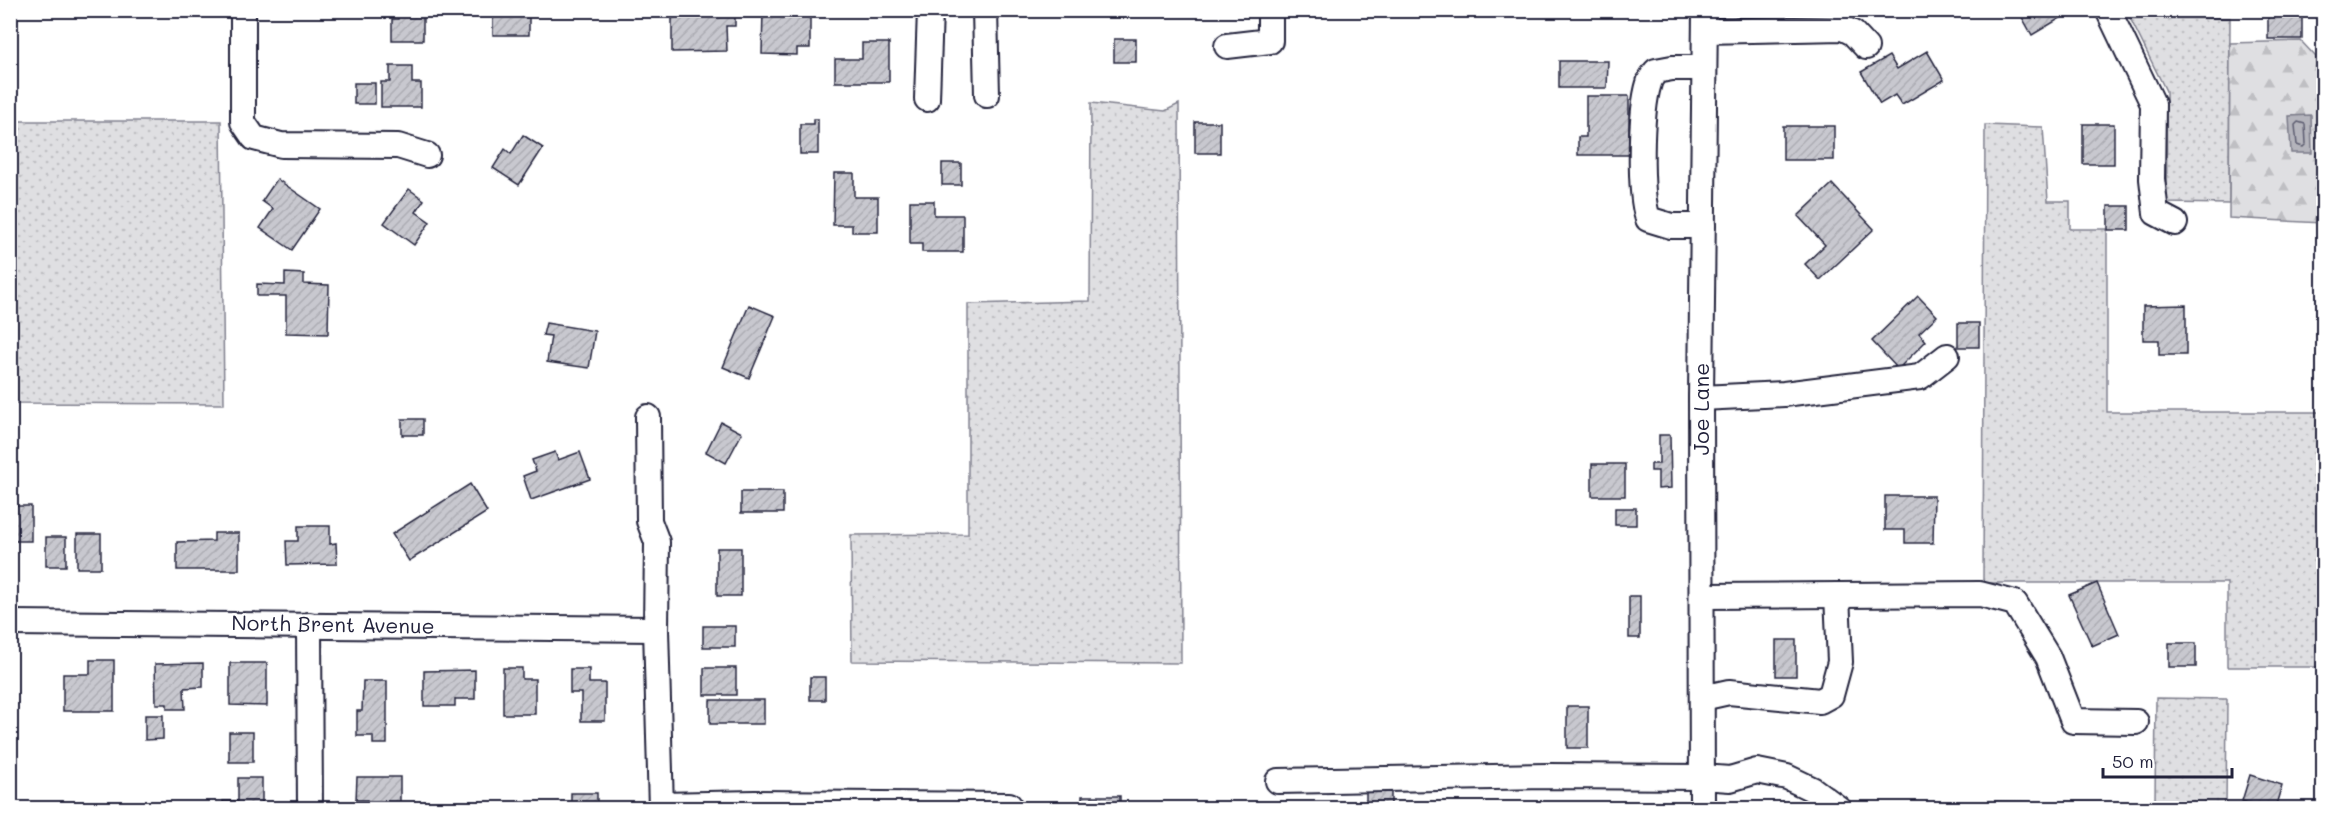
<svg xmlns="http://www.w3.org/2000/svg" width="2334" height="819" font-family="Mali,sans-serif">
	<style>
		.grass { fill: url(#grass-dots); stroke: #80808e; stroke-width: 1.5 }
		.forest { fill: url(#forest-firs); stroke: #80808e; stroke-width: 1.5 }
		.water { fill: #b4b4bc; stroke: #7a7a88; stroke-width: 1.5 }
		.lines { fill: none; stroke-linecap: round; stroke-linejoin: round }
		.shore { stroke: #5c5c6f; stroke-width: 1.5 }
		.building { fill: url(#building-hatch); stroke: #22223b; stroke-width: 1.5 }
		.minor-casing { stroke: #22223b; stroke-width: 28 }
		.minor { stroke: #fff; stroke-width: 24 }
		.labels { text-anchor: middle; stroke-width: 4.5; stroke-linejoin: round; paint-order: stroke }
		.street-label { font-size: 21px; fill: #22223b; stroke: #fff }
	</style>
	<defs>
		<pattern id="grass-dots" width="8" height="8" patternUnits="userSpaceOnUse" patternTransform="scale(1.5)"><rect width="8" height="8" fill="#dfdfe2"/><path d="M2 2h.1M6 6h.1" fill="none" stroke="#bfbfc3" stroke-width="1.8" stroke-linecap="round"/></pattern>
		<pattern id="forest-firs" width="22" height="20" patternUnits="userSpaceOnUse" patternTransform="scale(1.5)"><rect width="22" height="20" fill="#dfdfe2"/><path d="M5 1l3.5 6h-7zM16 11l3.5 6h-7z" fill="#bfbfc3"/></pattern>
		<pattern id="building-hatch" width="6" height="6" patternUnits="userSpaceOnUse" patternTransform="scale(1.5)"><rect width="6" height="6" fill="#c8c8cf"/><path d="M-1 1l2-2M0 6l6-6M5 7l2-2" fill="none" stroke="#acacb3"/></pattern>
	</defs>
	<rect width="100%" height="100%" fill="#fff"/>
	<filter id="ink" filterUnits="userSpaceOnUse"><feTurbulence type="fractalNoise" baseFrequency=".0167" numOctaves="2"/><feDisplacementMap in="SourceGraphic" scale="12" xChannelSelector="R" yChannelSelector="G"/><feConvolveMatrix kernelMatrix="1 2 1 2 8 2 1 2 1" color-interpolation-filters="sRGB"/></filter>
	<g filter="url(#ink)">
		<g class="grass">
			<path d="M 2130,18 L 2230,18 L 2229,204 L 2167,203 L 2166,91 Z"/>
			<path d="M 1091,103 L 1165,111 L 1179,104 L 1181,663 L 852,661 L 851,535 L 968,534 L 968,304 L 1090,301 Z"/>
			<path d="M 11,121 L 221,121 L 224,404 L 11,403 Z"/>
			<path d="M 1985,125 L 2043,127 L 2048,201 L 2070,201 L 2070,229 L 2107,229 L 2107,412 L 2323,412 L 2323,667 L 2227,667 L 2227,583 L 1983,583 Z"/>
			<path d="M 2156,698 L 2227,699 L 2226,808 L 1982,808 L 1983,801 L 2155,803 Z"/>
		</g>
		<path class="forest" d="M 2301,41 L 2316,57 L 2321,156 L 2324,157 L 2323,223 L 2229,218 L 2230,43 Z"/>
		<path class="water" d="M 2311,115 L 2312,153 L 2291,153 L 2289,116 Z"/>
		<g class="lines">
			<path class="shore" d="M 2298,122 L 2305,124 L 2306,144 L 2303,147 L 2297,145 L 2295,125 Z"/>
		</g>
		<g class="building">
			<path d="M 398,10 L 423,10 L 423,40 L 392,40 L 392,19 L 398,19 Z"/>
			<path d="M 672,10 L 735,10 L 735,26 L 726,26 L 727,51 L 672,52 Z"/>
			<path d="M 763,10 L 791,10 L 791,13 L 810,13 L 810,48 L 797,48 L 797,55 L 762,54 Z"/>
			<path d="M 2018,10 L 2067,10 L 2069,13 L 2032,35 Z"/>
			<rect x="2268" y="10" width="34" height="29"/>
			<rect x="493" y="17" width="36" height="18"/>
			<rect x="1114" y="39" width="22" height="23"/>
			<path d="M 862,43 L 889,43 L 889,82 L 835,82 L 835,59 L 862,59 Z"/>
			<path d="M 1927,51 L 1944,80 L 1902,105 L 1895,95 L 1880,104 L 1861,72 L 1889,56 L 1897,69 Z"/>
			<path d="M 1559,61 L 1608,61 L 1607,88 L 1559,88 Z"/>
			<path d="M 390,66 L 412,66 L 412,83 L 421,83 L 421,107 L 381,107 L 381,82 L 390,82 Z"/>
			<path d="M 2316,82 L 2324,82 L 2324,157 L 2321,157 Z"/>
			<rect x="354" y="83" width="21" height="21"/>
			<path d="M 1586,96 L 1629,96 L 1629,155 L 1578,155 L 1578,137 L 1586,137 Z"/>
			<path d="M 813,119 L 818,119 L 818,154 L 800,154 L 800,124 L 813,124 Z"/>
			<rect x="1195" y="122" width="25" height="31"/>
			<rect x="2083" y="124" width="31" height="40"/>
			<rect x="1783" y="126" width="51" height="34"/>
			<path d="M 523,135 L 543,148 L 519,185 L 493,168 L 505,149 L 511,154 Z"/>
			<rect x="942" y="163" width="19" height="22"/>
			<path d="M 834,173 L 854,173 L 854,197 L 878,197 L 878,232 L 852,232 L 852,225 L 833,225 Z"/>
			<path d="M 277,179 L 320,209 L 292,250 L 260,228 L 273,209 L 262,201 Z"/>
			<path d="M 1832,184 L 1874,229 L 1820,280 L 1805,264 L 1825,245 L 1798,216 Z"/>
			<path d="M 409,189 L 424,200 L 416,212 L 430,222 L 414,245 L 384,223 Z"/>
			<path d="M 910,201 L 934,201 L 934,215 L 963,215 L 963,252 L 922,252 L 922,244 L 910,244 Z"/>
			<rect x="2108" y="206" width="21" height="24"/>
			<path d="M 285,273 L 304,274 L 304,284 L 329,285 L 328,334 L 286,333 L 286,296 L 257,296 L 257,284 L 285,285 Z"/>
			<path d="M 1918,296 L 1937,316 L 1919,333 L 1926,341 L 1898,369 L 1872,341 Z"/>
			<path d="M 749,305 L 775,316 L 749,378 L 723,367 Z"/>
			<path d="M 2186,305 L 2186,355 L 2159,355 L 2159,340 L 2143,340 L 2143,306 Z"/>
			<path d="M 546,323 L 595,331 L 589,368 L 547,362 L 551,336 L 543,335 Z"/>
			<rect x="1958" y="323" width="21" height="24"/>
			<rect x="402" y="419" width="21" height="16"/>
			<path d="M 721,422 L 742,433 L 726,463 L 706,452 Z"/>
			<path d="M 1659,435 L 1670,435 L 1671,488 L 1658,489 L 1658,471 L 1651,471 L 1651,464 L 1659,464 Z"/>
			<path d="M 555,452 L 558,460 L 580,452 L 590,479 L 531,500 L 523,476 L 536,471 L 532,460 Z"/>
			<rect x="1592" y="464" width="33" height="32"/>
			<path d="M 470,484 L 487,512 L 409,561 L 392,534 Z"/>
			<rect x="741" y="492" width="42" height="21"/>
			<path d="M 1885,496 L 1934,496 L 1933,543 L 1905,543 L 1905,530 L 1885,530 Z"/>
			<rect x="10" y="506" width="21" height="35"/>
			<rect x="1615" y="508" width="21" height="17"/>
			<path d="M 298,526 L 330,526 L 330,544 L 336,543 L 337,564 L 287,565 L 286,541 L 298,541 Z"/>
			<path d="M 214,533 L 239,533 L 239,570 L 177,570 L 177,542 L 214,541 Z"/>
			<rect x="77" y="534" width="24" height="34"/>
			<rect x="46" y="537" width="20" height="29"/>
			<rect x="717" y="548" width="24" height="48"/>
			<path d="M 2097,583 L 2119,634 L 2092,646 L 2069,595 Z"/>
			<rect x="1629" y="596" width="11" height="42"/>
			<rect x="703" y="626" width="32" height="21"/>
			<rect x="1776" y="640" width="20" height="36"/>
			<rect x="2169" y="643" width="27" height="24"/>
			<path d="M 90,660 L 114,660 L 114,711 L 63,711 L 63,674 L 90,674 Z"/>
			<path d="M 203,663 L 203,687 L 184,688 L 185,709 L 167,709 L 167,704 L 156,704 L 155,664 Z"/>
			<path d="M 230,663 L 267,663 L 267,706 L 230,705 Z"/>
			<path d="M 503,668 L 522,668 L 522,679 L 535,679 L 535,714 L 503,714 Z"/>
			<rect x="704" y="668" width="32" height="27"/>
			<path d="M 570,669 L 589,669 L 589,683 L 605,683 L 605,721 L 581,721 L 581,693 L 570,693 Z"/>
			<path d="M 475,670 L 475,699 L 455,699 L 455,706 L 424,706 L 424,671 Z"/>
			<rect x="810" y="677" width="15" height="23"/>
			<path d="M 363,681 L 387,681 L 387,744 L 373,744 L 373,736 L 357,736 L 357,711 L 362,711 Z"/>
			<rect x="710" y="700" width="54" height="24"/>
			<rect x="1567" y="706" width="21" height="42"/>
			<path d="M 145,715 L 163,715 L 163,739 L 145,740 Z"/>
			<rect x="229" y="732" width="24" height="30"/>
			<path d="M 2250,775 L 2282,785 L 2275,808 L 2265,808 L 2242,801 Z"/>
			<path d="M 357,777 L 400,777 L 400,808 L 367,808 L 367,800 L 356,800 Z"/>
			<path d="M 238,778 L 262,778 L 262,808 L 223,808 L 223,801 L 238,801 Z"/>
			<rect x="1366" y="792" width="25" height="16"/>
			<path d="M 571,793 L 597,793 L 597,808 L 607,808 L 560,808 L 560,804 L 571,804 Z"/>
			<rect x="1082" y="796" width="38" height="12"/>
		</g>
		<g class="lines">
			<g class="minor-casing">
				<g id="minor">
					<path d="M 243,10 L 243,122 L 254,138 L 281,145 L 398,146 L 427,155"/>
					<path d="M 985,10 L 987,95"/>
					<path d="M 2108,10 L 2153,104 L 2152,179 L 2156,213 L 2175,223"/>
					<path d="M 1705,31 L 1843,28 L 1853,33 L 1866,47"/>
					<path d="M 1227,46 L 1270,41 L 1270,10"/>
					<path d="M 927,99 L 930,10"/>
					<path d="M 1703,226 L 1671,226 L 1648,219 C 1639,192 1640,112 1649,83 C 1650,79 1653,75 1656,71 L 1672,68 L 1704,68"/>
					<path d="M 1701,398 L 1784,394 L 1920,377 L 1947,356"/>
					<path d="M 648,417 L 649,521 L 657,542 L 656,629 L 661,808"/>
					<path d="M 1702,596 L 1980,594 L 2015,603 L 2048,657 L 2073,721 L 2136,722"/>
					<path d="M 10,623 L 656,629"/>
					<path d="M 309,625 L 310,808"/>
					<path d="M 1702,698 L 1729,692 L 1820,701 L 1831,695 L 1840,662 L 1837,595"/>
					<path d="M 1278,781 L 1548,776 L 1702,777 L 1730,779 L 1757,771 L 1787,777 L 1812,789 L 1838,808"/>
					<path d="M 661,805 L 755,803 L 1009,805"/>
					<path d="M 1702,808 L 1701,398 L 1705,10"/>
				</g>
			</g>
			<use href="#minor" class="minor"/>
		</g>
	</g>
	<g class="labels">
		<g class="street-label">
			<text transform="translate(1702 409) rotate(-90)" y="7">Joe Lane</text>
			<text transform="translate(333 625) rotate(1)" y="7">North Brent Avenue</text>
		</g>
	</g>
	<rect width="2334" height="819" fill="none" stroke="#fff" stroke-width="36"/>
	<rect x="18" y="18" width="2298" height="783" fill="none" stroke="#22223b" stroke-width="2" filter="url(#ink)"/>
	<path d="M2103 768v9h129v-9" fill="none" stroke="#22223b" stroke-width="3"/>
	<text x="2112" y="768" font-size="18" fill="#22223b" stroke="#ffffff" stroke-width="4.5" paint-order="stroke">50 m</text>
</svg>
